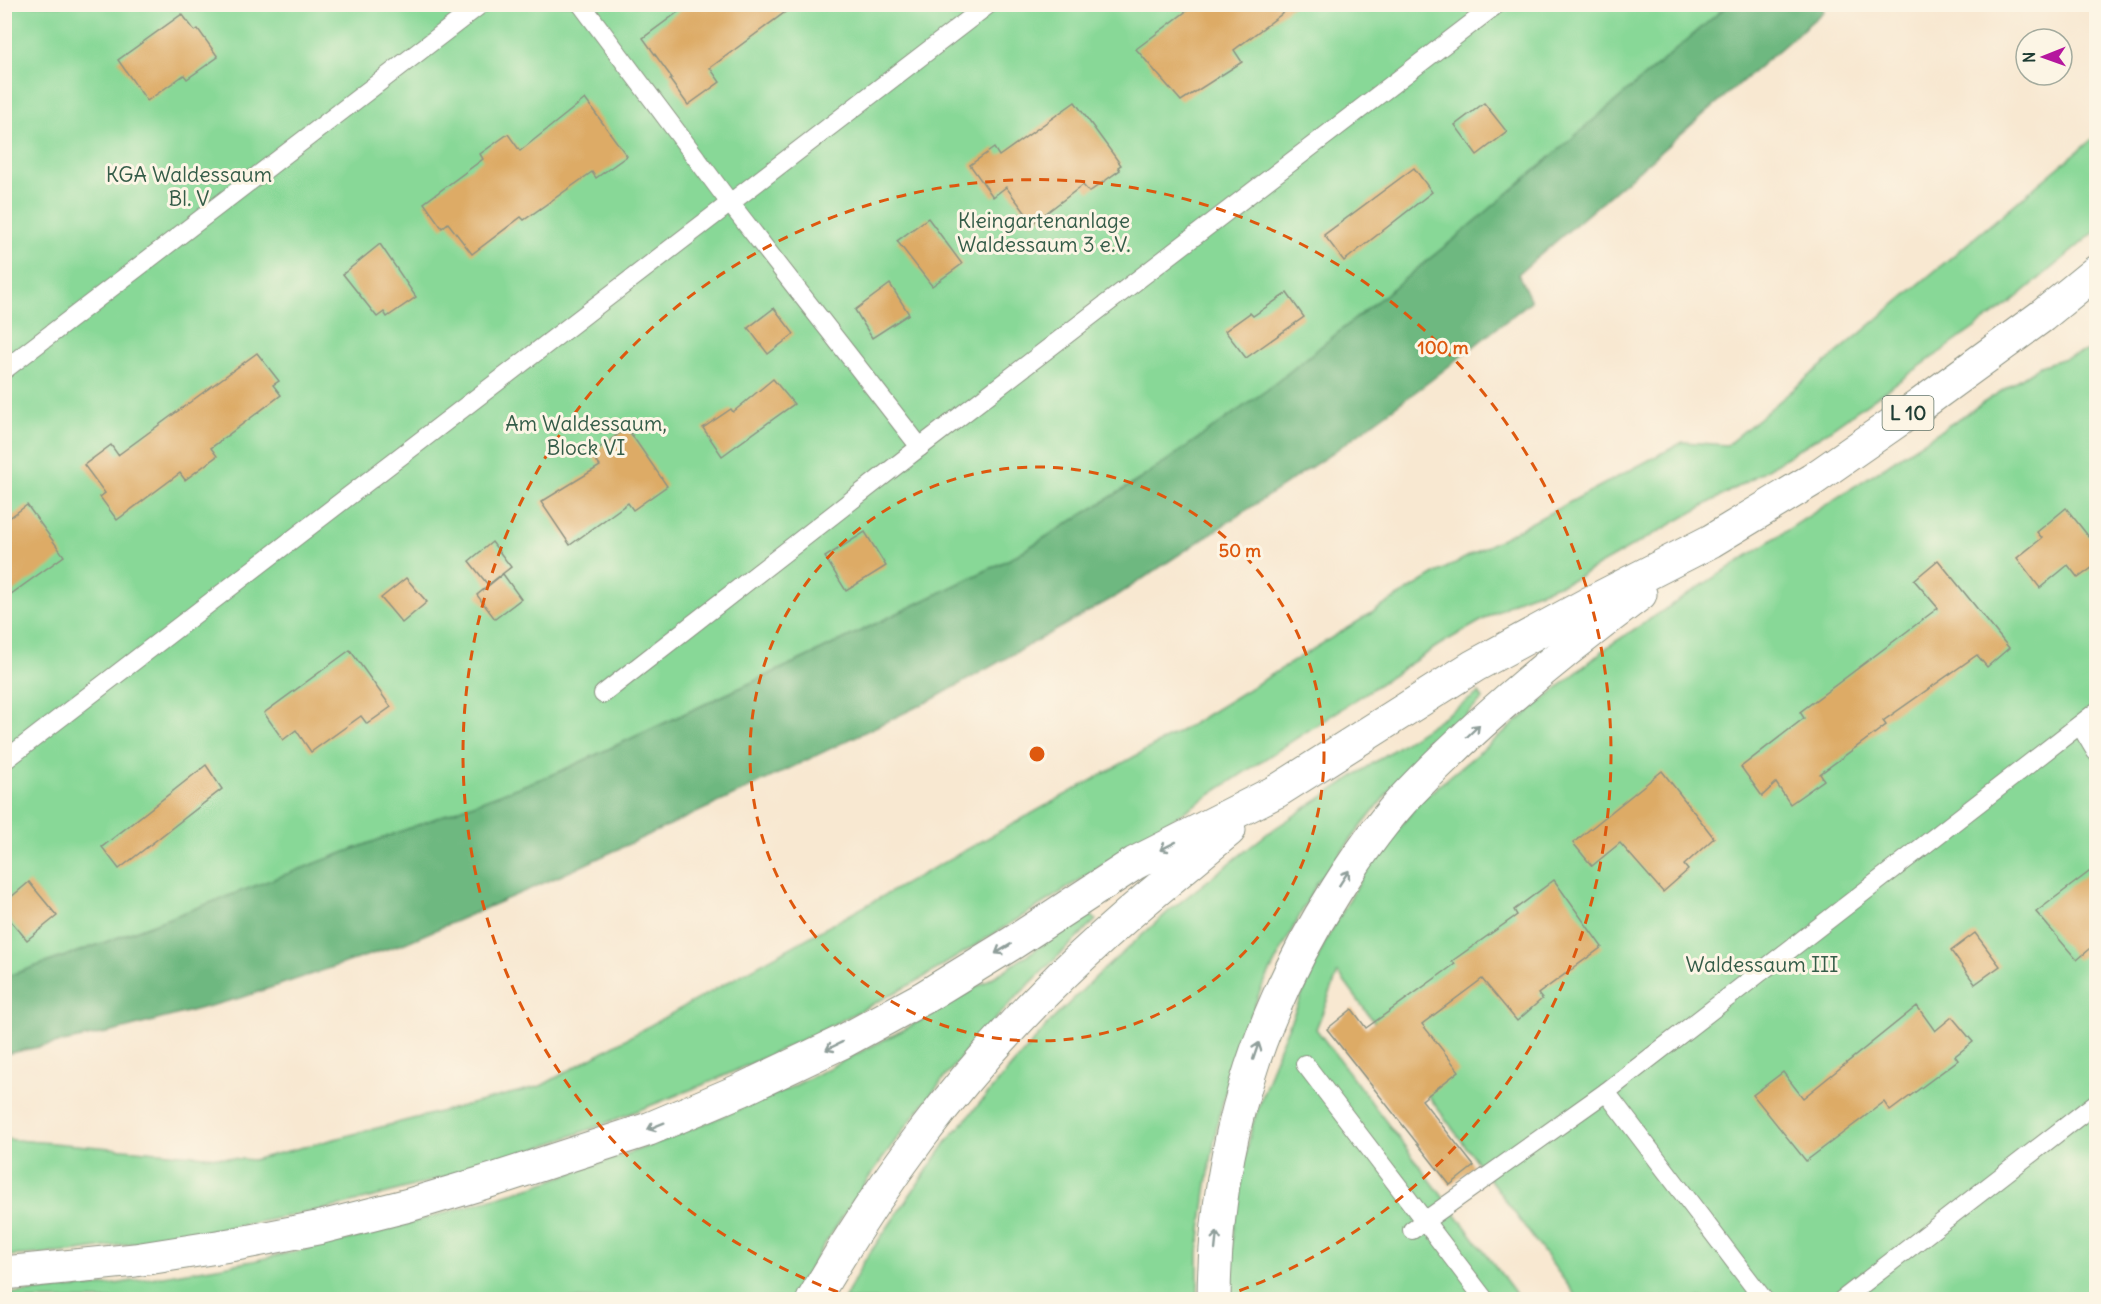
<svg xmlns="http://www.w3.org/2000/svg" width="2101" height="1304" font-family="Delius,sans-serif">
	<style>
		.green { fill: #88d897; stroke: #548a66; stroke-width: 1.5 }
		.forest { fill: #6eb880; stroke: #467a5a; stroke-width: 1.5 }
		.building { fill: #ddab66 }
		.lines { fill: none; stroke-linecap: round; stroke-linejoin: round }
		.lane-casing { stroke: #8c9282; stroke-width: 20 }
		.highway-casing { stroke: #8c9282; stroke-width: 35 }
		.lane { stroke: #fff; stroke-width: 18 }
		.highway { stroke: #fff; stroke-width: 33 }
		.oneway { stroke: #8f9e9a }
		.ring { fill: none; stroke: #de580e; stroke-width: 3; stroke-dasharray: 10 8 }
		.labels { text-anchor: middle; stroke-width: 6; stroke-linejoin: round; paint-order: stroke }
		.shield { fill: #fcf5e5; stroke: #617469; stroke-width: 1.5 }
		.shield-label { font-size: 20px; font-weight: bold; fill: #1f3d34 }
		.park-label { font-size: 21px; fill: #345c48; stroke: #fcf5e5 }
		.centre { fill: #de580e; stroke: #fcf5e5; stroke-width: 3 }
		.ring-label { font-size: 18px; text-anchor: middle; font-weight: bold; fill: #de580e; stroke: #fcf5e5; stroke-width: 6; stroke-linejoin: round; paint-order: stroke }
	</style>
	<rect width="100%" height="100%" fill="#fcf5e5"/>
	<filter id="ink" filterUnits="userSpaceOnUse"><feTurbulence type="fractalNoise" baseFrequency=".0167" numOctaves="2"/><feDisplacementMap in="SourceGraphic" scale="12" xChannelSelector="R" yChannelSelector="G"/><feConvolveMatrix kernelMatrix="1 2 1 2 8 2 1 2 1" color-interpolation-filters="sRGB"/></filter>
	<filter id="wash" filterUnits="userSpaceOnUse"><feTurbulence type="fractalNoise" baseFrequency=".008" numOctaves="4" result="noise"/><feDisplacementMap in="SourceGraphic" scale="24" xChannelSelector="R" yChannelSelector="G"/><feGaussianBlur stdDeviation="1.35" result="paint"/><feColorMatrix in="noise" values="0 0 0 0 0 0 0 0 0 0 0 0 0 0 0 0 0 1.4 0 .05"/><feComposite in="paint" operator="in"/></filter>
	<g filter="url(#wash)">
		<rect width="100%" height="100%" fill="#f8e8d1"/>
		<g class="green">
			<path d="M 4,5 L 1729,5 L 1464,231 L 1267,390 L 1142,478 L 1010,559 L 813,654 L 559,772 L 103,943 L 5,977 Z"/>
			<path d="M 2096,136 L 2096,231 L 2010,303 L 1825,433 L 1751,479 L 1573,580 L 1521,598 L 1439,645 L 1063,891 L 921,979 L 817,1033 L 715,1080 L 596,1127 L 494,1164 L 340,1206 L 198,1234 L 71,1252 L 5,1256 L 5,1139 L 253,1160 L 541,1086 L 1184,729 L 1433,575 L 1683,442 L 1727,445 Z"/>
			<path d="M 2096,348 L 2096,1299 L 1578,1299 L 1338,973 L 1316,1029 L 1520,1299 L 1230,1300 L 1231,1253 L 1237,1198 L 1252,1126 L 1279,1048 L 1325,942 L 1364,874 L 1420,801 L 1610,645 L 2040,366 Z"/>
			<path d="M 1479,693 L 1483,699 L 1394,785 L 1317,883 L 1261,989 L 1235,1056 L 1218,1120 L 1207,1184 L 1198,1254 L 1198,1299 L 844,1300 L 863,1263 L 948,1140 L 1051,1021 L 1102,971 L 1169,911 L 1268,833 Z"/>
			<path d="M 1089,913 L 1096,920 C 1060,955 1022,989 989,1026 C 915,1107 847,1205 791,1299 L 5,1300 L 5,1294 L 109,1285 L 253,1261 L 376,1233 L 532,1187 L 660,1142 L 788,1089 L 907,1028 L 1002,972 Z"/>
		</g>
		<path class="forest" d="M 1729,4 L 1822,5 L 1824,11 L 1518,274 L 1531,301 L 1430,381 L 1328,456 L 1118,595 L 935,698 L 724,800 L 562,875 L 405,943 L 240,998 L 116,1031 L 5,1054 L 5,977 L 103,943 L 559,772 L 813,654 L 1010,559 L 1142,478 L 1267,390 L 1464,231 Z"/>
		<g id="blocks">
			<g class="building">
				<path d="M 689,4 L 796,4 L 710,68 L 720,82 L 688,105 L 670,80 L 672,78 L 643,38 Z"/>
				<path d="M 1196,4 L 1295,4 L 1234,50 L 1242,62 L 1181,101 L 1136,49 Z"/>
				<path d="M 182,14 L 195,31 L 198,29 L 218,57 L 187,79 L 184,75 L 147,101 L 118,60 Z"/>
				<path d="M 585,99 L 627,156 L 596,178 L 592,172 L 524,220 L 521,217 L 472,254 L 448,223 L 442,228 L 424,203 L 483,159 L 480,154 L 508,134 L 520,151 Z"/>
				<path d="M 1075,102 L 1121,165 L 1118,167 L 1120,170 L 1089,192 L 1083,185 L 1033,223 L 1006,187 L 993,197 L 970,165 L 994,148 L 999,156 Z"/>
				<path d="M 1484,103 L 1507,132 L 1477,155 L 1455,125 Z"/>
				<path d="M 1414,168 L 1432,192 L 1344,261 L 1324,235 Z"/>
				<path d="M 928,218 L 962,264 L 932,286 L 897,241 Z"/>
				<path d="M 380,244 L 416,297 L 387,317 L 384,312 L 377,317 L 343,274 Z"/>
				<path d="M 890,284 L 909,314 L 872,338 L 855,310 Z"/>
				<path d="M 1287,293 L 1304,317 L 1246,358 L 1225,331 L 1250,313 L 1253,316 Z"/>
				<path d="M 774,308 L 794,334 L 768,354 L 748,328 Z"/>
				<path d="M 257,353 L 279,381 L 273,385 L 281,395 L 211,448 L 217,456 L 185,480 L 180,473 L 117,520 L 100,497 L 105,493 L 84,465 L 111,445 L 118,455 Z"/>
				<path d="M 773,379 L 794,404 L 722,456 L 703,428 L 731,409 L 733,412 Z"/>
				<path d="M 627,428 L 667,486 L 633,510 L 628,503 L 570,545 L 541,502 L 600,466 L 591,454 Z"/>
				<path d="M 27,505 L 64,556 L 4,599 L 4,522 Z"/>
				<path d="M 2066,508 L 2097,547 L 2097,564 L 2078,578 L 2068,565 L 2040,588 L 2017,558 L 2042,538 L 2037,532 Z"/>
				<path d="M 865,532 L 886,566 L 846,591 L 825,557 Z"/>
				<path d="M 492,542 L 511,567 L 488,585 L 469,561 Z"/>
				<path d="M 1938,560 L 2009,648 L 1987,667 L 1977,655 L 1883,721 L 1886,725 L 1820,774 L 1824,780 L 1790,804 L 1776,783 L 1762,796 L 1741,767 L 1804,718 L 1800,712 L 1938,608 L 1914,580 Z"/>
				<path d="M 503,574 L 521,599 L 495,619 L 477,595 Z"/>
				<path d="M 406,578 L 427,602 L 402,623 L 381,598 Z"/>
				<path d="M 350,650 L 391,707 L 367,724 L 361,716 L 311,752 L 296,730 L 283,740 L 264,713 Z"/>
				<path d="M 206,765 L 222,789 L 119,869 L 102,847 Z"/>
				<path d="M 1662,771 L 1714,838 L 1684,865 L 1688,870 L 1663,892 L 1620,843 L 1592,866 L 1573,843 Z"/>
				<path d="M 2097,866 L 2097,943 L 2077,960 L 2036,912 Z"/>
				<path d="M 1554,880 L 1602,947 L 1538,994 L 1542,999 L 1517,1021 L 1482,979 L 1422,1024 L 1459,1071 L 1422,1100 L 1474,1166 L 1450,1185 L 1327,1029 L 1352,1009 L 1366,1028 L 1455,964 L 1452,961 L 1517,915 L 1514,910 Z"/>
				<path d="M 29,882 L 57,916 L 27,940 L 4,913 L 4,903 Z"/>
				<path d="M 1975,933 L 2000,966 L 1975,984 L 1951,951 Z"/>
				<path d="M 1917,1006 L 1935,1031 L 1952,1017 L 1973,1042 L 1955,1056 L 1958,1060 L 1890,1111 L 1884,1102 L 1806,1161 L 1753,1095 L 1783,1072 L 1803,1098 Z"/>
			</g>
		</g>
	</g>
	<g filter="url(#ink)">
		<use href="#blocks" fill-opacity="0" stroke="#8c9282" stroke-width="1.5"/>
		<g class="lines">
			<g class="lane-casing">
				<g id="lane">
					<path d="M 581,4 L 730,203 L 920,447"/>
					<path d="M 4,370 L 481,4"/>
					<path d="M 603,694 L 920,447 L 1497,4"/>
					<path d="M 2080,725 L 2096,752"/>
					<path d="M 4,761 L 989,4"/>
					<path d="M 1305,1064 L 1485,1300"/>
					<path d="M 1412,1230 L 1606,1092"/>
					<path d="M 1764,1300 L 1606,1092 L 2096,712"/>
					<path d="M 1842,1300 L 2096,1103"/>
				</g>
			</g>
			<g class="highway-casing">
				<g id="highway">
					<path d="M 4,1273 L 135,1260 L 236,1244 L 322,1227 L 409,1205 L 496,1179 L 649,1129 L 741,1090 L 842,1042 L 923,998 L 1014,942 L 1135,863 L 1277,791 L 1474,666 L 1588,604 L 1711,541 L 1812,480 L 1920,405 L 2042,316 L 2096,272"/>
					<path d="M 813,1300 C 879,1186 952,1086 1045,992 C 1102,934 1166,882 1229,830"/>
					<path d="M 1214,1300 C 1215,1149 1256,1016 1337,889 C 1358,856 1382,821 1410,792 C 1480,719 1559,654 1640,594"/>
				</g>
			</g>
			<use href="#lane" class="lane"/>
			<use href="#highway" class="highway"/>
		</g>
		<defs><path id="oneway-shaft" d="M-6 0H5M1.5-3L5.5 0L1.5 3" fill="none" stroke-width="1.6" stroke-linecap="round" stroke-linejoin="round" transform="scale(1.5)"/></defs>
		<g class="oneway">
			<use href="#oneway-shaft" transform="translate(1473 731) rotate(-44)"/>
			<use href="#oneway-shaft" transform="translate(1168 846) rotate(153)"/>
			<use href="#oneway-shaft" transform="translate(1344 878) rotate(-57)"/>
			<use href="#oneway-shaft" transform="translate(1003 949) rotate(149)"/>
			<use href="#oneway-shaft" transform="translate(834 1046) rotate(154)"/>
			<use href="#oneway-shaft" transform="translate(1256 1051) rotate(-71)"/>
			<use href="#oneway-shaft" transform="translate(656 1126) rotate(158)"/>
			<use href="#oneway-shaft" transform="translate(1216 1241) rotate(-84)"/>
		</g>
	</g>
	<g class="ring">
		<circle cx="1037" cy="754" r="287"/>
		<path d="M855 1298A574 574 0 1 1 1219 1298"/>
	</g>
	<g class="labels">
		<rect class="shield" x="1882.5" y="396" width="51" height="34" rx="4.5"/>
		<g class="shield-label">
			<text x="1908" y="420">L 10</text>
		</g>
		<g class="park-label">
			<text x="189" y="182">KGA Waldessaum<tspan x="189" dy="24">Bl. V</tspan></text>
			<text x="1044" y="228">Kleingartenanlage<tspan x="1044" dy="24">Waldessaum 3 e.V.</tspan></text>
			<text x="586" y="431">Am Waldessaum,<tspan x="586" dy="24">Block VI</tspan></text>
			<text x="1762" y="972">Waldessaum III</text>
		</g>
	</g>
	<circle cx="1037" cy="754" r="9" class="centre"/>
	<g class="ring-label">
		<text x="1443" y="354">100 m</text>
		<text x="1240" y="557">50 m</text>
	</g>
	<rect width="2101" height="1304" fill="none" stroke="#fcf5e5" stroke-width="24"/>
	<g transform="translate(2044 57) rotate(269)"><circle r="28" fill="#fcf5e5" stroke="#a4ab9e" stroke-width="1.5"/>
	<path d="M0-4.5L10 22L0 15L-10 22Z" fill="#b5179e"/>
	<text y="-9" font-size="16" font-weight="bold" text-anchor="middle" fill="#1f3d34">N</text>
	</g>
</svg>
